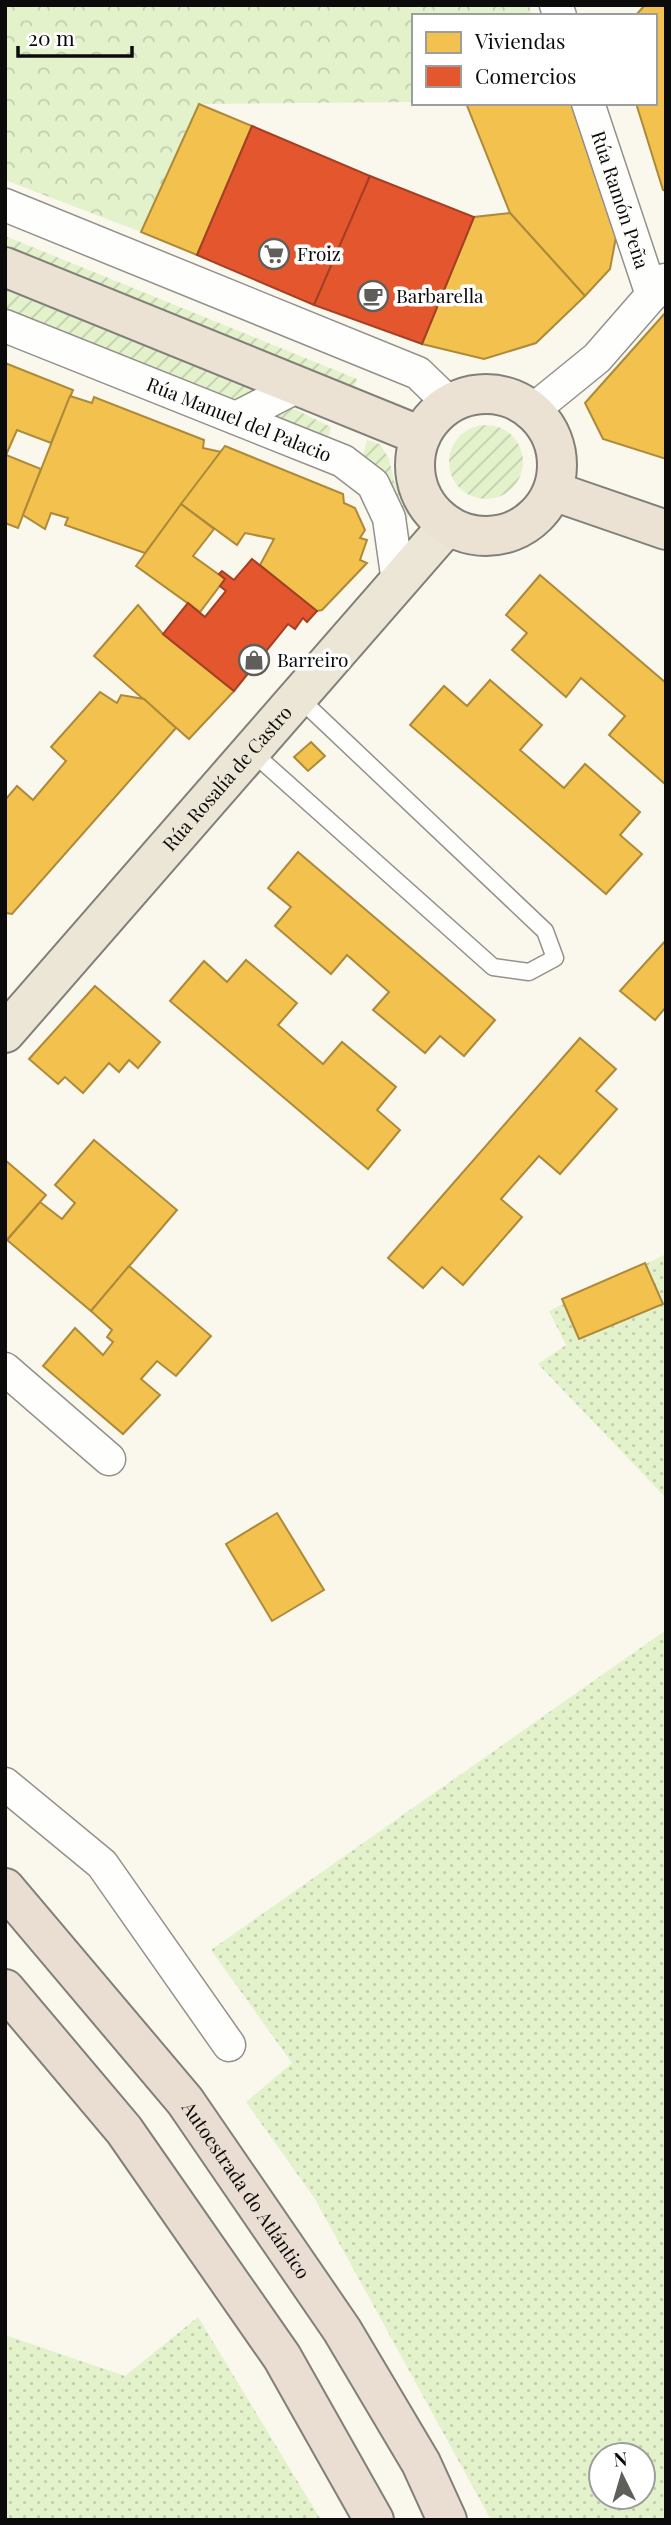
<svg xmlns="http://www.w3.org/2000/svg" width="671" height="2525" font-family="'Playfair Display',serif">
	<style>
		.grass { fill: url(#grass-dots); fill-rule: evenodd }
		.park { fill: url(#park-crowns) }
		.garden { fill: url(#garden-furrows) }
		.homes { fill: #f2c14e; stroke: #ad8a3a; stroke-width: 2 }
		.shops { fill: #e4572e; stroke: #a34024; stroke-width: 2 }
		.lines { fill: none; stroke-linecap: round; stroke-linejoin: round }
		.service-casing { stroke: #93918d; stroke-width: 19 }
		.minor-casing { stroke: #93918d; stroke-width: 35 }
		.primary-casing { stroke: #807f7a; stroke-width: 42 }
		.trunk-casing { stroke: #807f7a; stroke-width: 42 }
		.motorway-casing { stroke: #807f7a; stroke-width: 42 }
		.service { stroke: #fefefc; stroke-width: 16 }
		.minor { stroke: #fefefc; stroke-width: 32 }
		.primary { stroke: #ece6d6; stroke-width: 38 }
		.trunk { stroke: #ebe2d4; stroke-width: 38 }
		.motorway { stroke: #eaddd2; stroke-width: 38 }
		.labels { text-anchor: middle; stroke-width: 7; stroke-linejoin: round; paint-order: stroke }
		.street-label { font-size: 19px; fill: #0b0b0b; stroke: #fff }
		.poi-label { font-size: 19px; fill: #0b0b0b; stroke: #fff; text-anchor: start }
	</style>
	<defs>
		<pattern id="grass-dots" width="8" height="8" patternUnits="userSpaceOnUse" patternTransform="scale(1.75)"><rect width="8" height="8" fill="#e3f2cb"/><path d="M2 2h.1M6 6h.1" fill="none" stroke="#c1cead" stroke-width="1.8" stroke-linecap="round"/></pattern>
		<pattern id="park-crowns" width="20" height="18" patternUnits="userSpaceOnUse" patternTransform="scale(1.75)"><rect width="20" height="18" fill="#e3f2cb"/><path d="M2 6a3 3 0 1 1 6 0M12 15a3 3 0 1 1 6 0" fill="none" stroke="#c1cead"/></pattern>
		<pattern id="garden-furrows" width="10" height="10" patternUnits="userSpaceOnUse" patternTransform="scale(1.75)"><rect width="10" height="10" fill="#e3f2cb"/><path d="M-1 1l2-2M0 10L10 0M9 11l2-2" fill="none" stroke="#c1cead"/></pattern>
	</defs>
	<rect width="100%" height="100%" fill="#faf7ed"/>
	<g class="grass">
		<path d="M 666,1254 L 666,1498 L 538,1364 L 566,1345 L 549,1311 Z"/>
		<path d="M 666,1630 L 666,2520 L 491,2520 L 315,2199 L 246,2102 L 292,2063 L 211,1950 ZM 601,2455 L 643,2455 L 643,2497 L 601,2497 Z"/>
		<path d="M 198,2317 L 321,2520 L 5,2520 L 5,2335 L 125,2376 Z"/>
	</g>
	<path class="park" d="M 5,5 L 529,5 L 532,16 L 414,16 L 414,102 L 199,104 L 141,232 L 5,180 Z"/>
	<g class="garden">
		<path d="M 5,236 L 357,379 L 353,393 L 5,254 Z"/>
		<path d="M 5,290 L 260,392 L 235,402 L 5,311 Z"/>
		<path d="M 286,405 L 331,427 L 326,444 L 257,419 Z"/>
		<circle cx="486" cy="462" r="37"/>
		<path d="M 367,440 L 380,444 L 389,459 L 394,481 L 408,514 L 405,534 L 362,460 Z"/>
	</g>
	<g class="homes">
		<path d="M 645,5 L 666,5 L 666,191 L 663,190 L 636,103 L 655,103 L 655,16 L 635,16 Z"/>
		<path d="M 466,103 L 574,103 L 616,237 L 610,269 L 585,296 L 510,213 Z"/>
		<path d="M 199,104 L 252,126 L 197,255 L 141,232 Z"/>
		<path d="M 510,213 L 585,296 L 536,343 L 484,359 L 422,344 L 474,217 Z"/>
		<path d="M 666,312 L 666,459 L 603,439 L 585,403 Z"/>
		<path d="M 5,363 L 73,390 L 51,443 L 17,430 L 6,455 L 41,469 L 18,528 L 5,523 Z"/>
		<path d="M 70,396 L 92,403 L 94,397 L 204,440 L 203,448 L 221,452 L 145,553 L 65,525 L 68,518 L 51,513 L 45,529 L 23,515 Z"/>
		<path d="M 225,446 L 343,494 L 344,503 L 355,508 L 365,530 L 360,538 L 367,540 L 360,560 L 367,563 L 322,610 L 317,611 L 260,565 L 274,539 L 245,533 L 237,545 L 181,504 Z"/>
		<path d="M 181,504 L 214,529 L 193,556 L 225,579 L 200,612 L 136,566 Z"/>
		<path d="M 540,575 L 666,683 L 665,784 L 609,735 L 625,716 L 581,678 L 566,697 L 512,650 L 527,633 L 506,615 Z"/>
		<path d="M 138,605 L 163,634 L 234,691 L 189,739 L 94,656 Z"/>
		<path d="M 490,680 L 542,725 L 520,750 L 564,788 L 585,764 L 640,812 L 620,835 L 642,854 L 606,894 L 410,725 L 444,686 L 467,706 Z"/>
		<path d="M 100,692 L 117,703 L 121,695 L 144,699 L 176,728 L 12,914 L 5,913 L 5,800 L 17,786 L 33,800 L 66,761 L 51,747 Z"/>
		<path d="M 311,742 L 325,756 L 308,771 L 294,757 Z"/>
		<path d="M 298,852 L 495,1020 L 464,1056 L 440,1036 L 425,1053 L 373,1010 L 389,992 L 347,955 L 331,974 L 275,926 L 291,907 L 268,888 Z"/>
		<path d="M 666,940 L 666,1007 L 655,1020 L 620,991 Z"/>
		<path d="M 246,960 L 297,1003 L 278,1025 L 323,1064 L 342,1042 L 396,1087 L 377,1110 L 400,1130 L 368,1169 L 170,1001 L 204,961 L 227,982 Z"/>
		<path d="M 95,986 L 160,1042 L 138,1068 L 129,1060 L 119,1072 L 109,1063 L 83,1093 L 65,1077 L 58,1084 L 29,1059 Z"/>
		<path d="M 580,1038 L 616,1069 L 596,1091 L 617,1109 L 560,1174 L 539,1156 L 501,1199 L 522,1217 L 463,1285 L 442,1267 L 423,1288 L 388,1258 Z"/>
		<path d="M 94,1140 L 177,1210 L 91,1311 L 7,1240 L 40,1202 L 62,1219 L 75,1203 L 55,1185 Z"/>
		<path d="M 5,1160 L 46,1195 L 5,1242 Z"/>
		<path d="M 645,1263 L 663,1304 L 579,1339 L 562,1299 Z"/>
		<path d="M 129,1266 L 211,1336 L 176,1376 L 157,1361 L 141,1379 L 160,1395 L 123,1434 L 43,1366 L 75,1328 L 103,1355 L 113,1342 L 107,1337 L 112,1330 L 91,1311 Z"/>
		<path d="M 277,1513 L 324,1590 L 272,1621 L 226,1544 Z"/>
	</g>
	<g class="shops">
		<path d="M 252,126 L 370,176 L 314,305 L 197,255 Z"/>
		<path d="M 370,176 L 474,217 L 422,344 L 314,305 Z"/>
		<path d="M 252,559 L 317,611 L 307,622 L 303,618 L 295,629 L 288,624 L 234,691 L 163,634 L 188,603 L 205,617 L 226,591 L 220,586 L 225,579 L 219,574 L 222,571 L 234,580 Z"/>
	</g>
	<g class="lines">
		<g class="service-casing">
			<path id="service" d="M 251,751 L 493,967 L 529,972 L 555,958 L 545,931 L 298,697"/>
		</g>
		<g class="minor-casing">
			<g id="minor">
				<path d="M 556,5 L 560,16"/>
				<path id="s1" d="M 588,103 L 652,295"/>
				<path d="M 5,205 L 418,373 L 449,403"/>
				<path id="s2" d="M 5,326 L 343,461 L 373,484 L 389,518 L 398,582"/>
				<path d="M 533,410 L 597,358 L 665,280"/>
				<path d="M 236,418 L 298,386"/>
				<path d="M 5,1369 L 109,1459"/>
				<path d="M 5,1784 L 102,1864 L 229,2045"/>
			</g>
		</g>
		<g class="primary-casing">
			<g id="primary">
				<path id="s3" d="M 5,1033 L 448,525"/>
			</g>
		</g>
		<g class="trunk-casing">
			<g id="trunk">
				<path d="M 5,267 L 421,436"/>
				<circle cx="486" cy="465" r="71"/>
				<path d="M 553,491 L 666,530"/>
			</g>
		</g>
		<g class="motorway-casing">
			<g id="motorway">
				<path id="s4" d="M 5,1888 L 185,2101 L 342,2330 L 421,2463 L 447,2520"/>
				<path d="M 5,1989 L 124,2130 L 282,2357 L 374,2520"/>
			</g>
		</g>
		<use href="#service" class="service"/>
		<use href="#minor" class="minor"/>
		<use href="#primary" class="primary"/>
		<use href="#trunk" class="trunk"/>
		<use href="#motorway" class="motorway"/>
	</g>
	<defs>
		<g id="supermarket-ring" transform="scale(1.575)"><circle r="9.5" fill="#fff" stroke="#5f5e5a" stroke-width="1.5"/><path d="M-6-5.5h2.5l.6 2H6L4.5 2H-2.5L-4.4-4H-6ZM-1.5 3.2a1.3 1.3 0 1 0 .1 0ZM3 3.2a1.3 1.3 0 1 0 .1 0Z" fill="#5f5e5a"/></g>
		<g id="cafe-ring" transform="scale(1.575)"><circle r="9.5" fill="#fff" stroke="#5f5e5a" stroke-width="1.5"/><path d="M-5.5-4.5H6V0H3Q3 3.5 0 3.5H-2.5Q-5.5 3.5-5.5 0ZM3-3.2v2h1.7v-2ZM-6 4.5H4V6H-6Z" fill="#5f5e5a"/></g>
		<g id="shop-ring" transform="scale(1.575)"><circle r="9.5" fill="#fff" stroke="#5f5e5a" stroke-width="1.5"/><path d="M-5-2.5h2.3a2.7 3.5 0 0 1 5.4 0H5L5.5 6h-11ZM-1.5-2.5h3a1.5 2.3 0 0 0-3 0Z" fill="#5f5e5a"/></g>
	</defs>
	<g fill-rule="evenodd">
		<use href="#supermarket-ring" x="274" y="254"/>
		<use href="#cafe-ring" x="373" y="296"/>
		<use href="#shop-ring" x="254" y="660"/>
	</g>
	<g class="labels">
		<g class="street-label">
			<text dy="7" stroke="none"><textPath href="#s1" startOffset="102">Rúa Ramón Peña</textPath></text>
			<text dy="7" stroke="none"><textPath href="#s2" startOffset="252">Rúa Manuel del Palacio</textPath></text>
			<text dy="7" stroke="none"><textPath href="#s3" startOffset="338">Rúa Rosalía de Castro</textPath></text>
			<text dy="7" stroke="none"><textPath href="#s4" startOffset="387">Autoestrada do Atlántico</textPath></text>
		</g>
		<g class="poi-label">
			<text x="297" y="261">Froiz</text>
			<text x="396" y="303">Barbarella</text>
			<text x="277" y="667">Barreiro</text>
		</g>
	</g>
	<rect width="671" height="2525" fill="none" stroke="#0b0b0b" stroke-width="14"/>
	<rect x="412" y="14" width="245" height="91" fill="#ffffff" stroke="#9d9d9d" stroke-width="2"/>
	<rect x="426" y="32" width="35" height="21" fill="#f2c14e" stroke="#9d9d9d" stroke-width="2"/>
	<text x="475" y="49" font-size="21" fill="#0b0b0b">Viviendas</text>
	<rect x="426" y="66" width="35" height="21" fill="#e4572e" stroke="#9d9d9d" stroke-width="2"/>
	<text x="475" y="84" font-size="21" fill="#0b0b0b">Comercios</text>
	<g transform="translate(622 2476) rotate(355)"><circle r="33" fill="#ffffff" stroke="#9d9d9d" stroke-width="2"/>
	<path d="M0-5L12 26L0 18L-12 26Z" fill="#5f5e5a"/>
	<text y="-10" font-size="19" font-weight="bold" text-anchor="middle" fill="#0b0b0b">N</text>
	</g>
	<path d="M18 46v10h114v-10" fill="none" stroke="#0b0b0b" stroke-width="3.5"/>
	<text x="28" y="46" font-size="21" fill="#0b0b0b" stroke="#ffffff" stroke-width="5" paint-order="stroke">20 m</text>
</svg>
